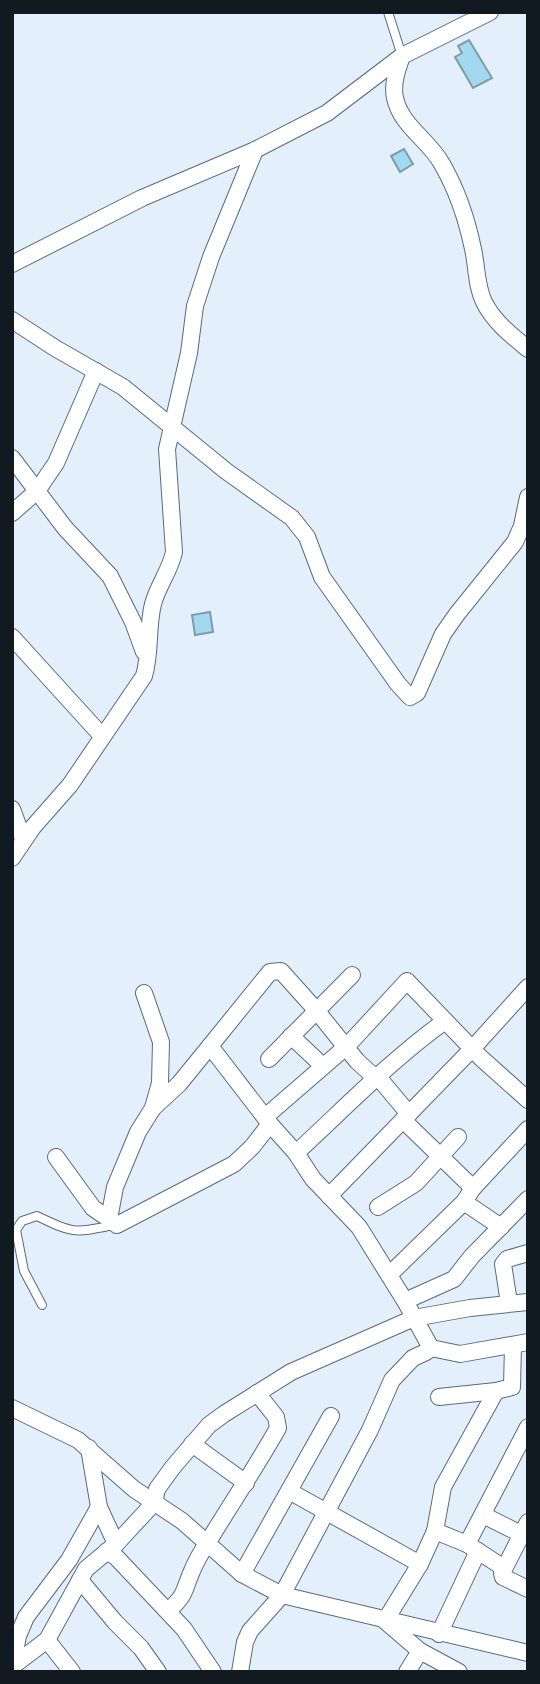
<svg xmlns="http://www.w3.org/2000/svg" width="540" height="1684" font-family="Montserrat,sans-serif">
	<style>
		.building { fill: #a3d9f0; stroke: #809ca8; stroke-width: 2 }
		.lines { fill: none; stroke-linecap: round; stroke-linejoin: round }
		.lane-casing { stroke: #586b7c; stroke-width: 10 }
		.street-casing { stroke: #586b7c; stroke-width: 18 }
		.lane { stroke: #fff; stroke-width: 8 }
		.street { stroke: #fff; stroke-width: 16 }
	</style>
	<rect width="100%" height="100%" fill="#e3f0fc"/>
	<g class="building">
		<path d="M 469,40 L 492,78 L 473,88 L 455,57 L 462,53 L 458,46 Z"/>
		<path d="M 404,149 L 413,164 L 400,172 L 391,156 Z"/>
		<path d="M 210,612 L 213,632 L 195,635 L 192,615 Z"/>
	</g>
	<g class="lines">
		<g class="lane-casing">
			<g id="lane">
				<path d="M 388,12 L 402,56"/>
				<path d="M 42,1305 L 24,1271 L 16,1230 L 22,1221 L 37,1216 C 74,1234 74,1233 114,1225"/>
			</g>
		</g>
		<g class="street-casing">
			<g id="street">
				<path d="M 402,56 C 397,70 392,84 395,98 C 401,126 429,140 442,164 C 457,190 467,220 473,249 C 477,266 476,286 484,302 C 494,322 511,335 528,349"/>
				<path d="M 12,264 L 142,198 L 255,150 L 327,113 L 402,56 L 490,12"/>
				<path d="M 12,320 L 55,348 L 123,387 L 226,471 L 292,518 L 307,537 L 322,577 L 398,684 L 410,697 L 417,693 L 443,634 L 457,614 L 515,542 L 522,526 L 528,497"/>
				<path d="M 12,458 L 65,528 L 110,576 L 133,622 L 144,652"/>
				<path d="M 12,513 L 37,491 L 56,463 L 96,371"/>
				<path d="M 12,637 L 102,736"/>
				<path d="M 12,809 L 23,839"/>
				<path d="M 12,858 L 33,827 L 70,785 L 144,676 C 151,653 147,628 153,604 C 158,585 170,571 174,552 L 167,449 L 189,353 L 195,306 L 211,257 L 255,150"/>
				<path d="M 144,993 L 161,1042 L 160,1083 L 153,1108 L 138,1132 L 115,1187 L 109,1219 L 117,1225 L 234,1164 L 252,1147 L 270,1124"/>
				<path d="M 291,1036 L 323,1066"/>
				<path d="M 210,1046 L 270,972 L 281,971 L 316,1010 L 357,1061 L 370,1073 L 378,1077 L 409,1114"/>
				<path d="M 269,1059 L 352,975"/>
				<path d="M 153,1108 L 179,1084 L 210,1046 L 270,1124 L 296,1153 L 313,1179 L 359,1227 L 405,1301 L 431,1348 L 426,1352 L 413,1358 L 392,1380 L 370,1430 L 282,1595 L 250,1631 L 245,1642 L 240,1672"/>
				<path d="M 265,1117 L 347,1046 L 407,981 L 481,1058 L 528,1100"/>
				<path d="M 403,1120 L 473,1188"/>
				<path d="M 296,1153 C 345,1108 391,1060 445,1021"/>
				<path d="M 56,1157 L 93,1208 L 109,1219"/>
				<path d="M 329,1196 L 472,1049 L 528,987"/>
				<path d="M 464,1202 L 501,1227"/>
				<path d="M 378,1207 L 416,1183 L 458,1137"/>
				<path d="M 389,1275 L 464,1202 L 473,1188 L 528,1129"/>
				<path d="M 405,1301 L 454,1279 L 472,1256 L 528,1199"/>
				<path d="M 509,1303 L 503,1264 L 507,1259 L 528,1253"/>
				<path d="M 431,1348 L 460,1354 L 528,1342"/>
				<path d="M 439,1397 L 496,1391"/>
				<path d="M 12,1408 L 78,1440 L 134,1489 L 182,1521 L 242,1574 L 282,1595 L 528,1653"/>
				<path d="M 192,1444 L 246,1483"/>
				<path d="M 89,1448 L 99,1507 L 116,1544"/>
				<path d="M 289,1491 L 420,1564"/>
				<path d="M 483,1515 L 521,1534"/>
				<path d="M 528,1522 L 502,1573 L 503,1577 L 528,1589"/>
				<path d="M 435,1531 L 467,1544 L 504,1568"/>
				<path d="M 467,1544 L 528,1427"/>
				<path d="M 107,1551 L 116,1557 L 184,1629 L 213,1672"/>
				<path d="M 242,1574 L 331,1416"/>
				<path d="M 80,1580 L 115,1622 L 141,1648 L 158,1672"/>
				<path d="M 168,1611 C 187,1594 183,1591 192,1571 C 196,1561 202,1551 208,1542 C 231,1504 256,1467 278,1428 L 276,1417 L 257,1393"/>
				<path d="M 439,1634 L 478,1551"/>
				<path d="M 47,1640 L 72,1672"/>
				<path d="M 14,1665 L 47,1640 L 86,1569 L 116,1544 L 154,1503 L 157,1489 L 173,1467 L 209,1425 L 224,1414 L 291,1372 L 414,1318 L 470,1308 L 528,1302"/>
				<path d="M 12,1667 L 18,1636 L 26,1617 L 69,1560 L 99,1507"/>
				<path d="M 407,1672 L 420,1651"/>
				<path d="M 459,1672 L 420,1651 L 385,1621 L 420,1564 L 435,1531 L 443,1487 L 496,1391 L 512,1387 L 513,1345"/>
			</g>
		</g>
		<use href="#lane" class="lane"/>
		<use href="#street" class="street"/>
	</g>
	<rect width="540" height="1684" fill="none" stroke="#121a21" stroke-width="28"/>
</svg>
